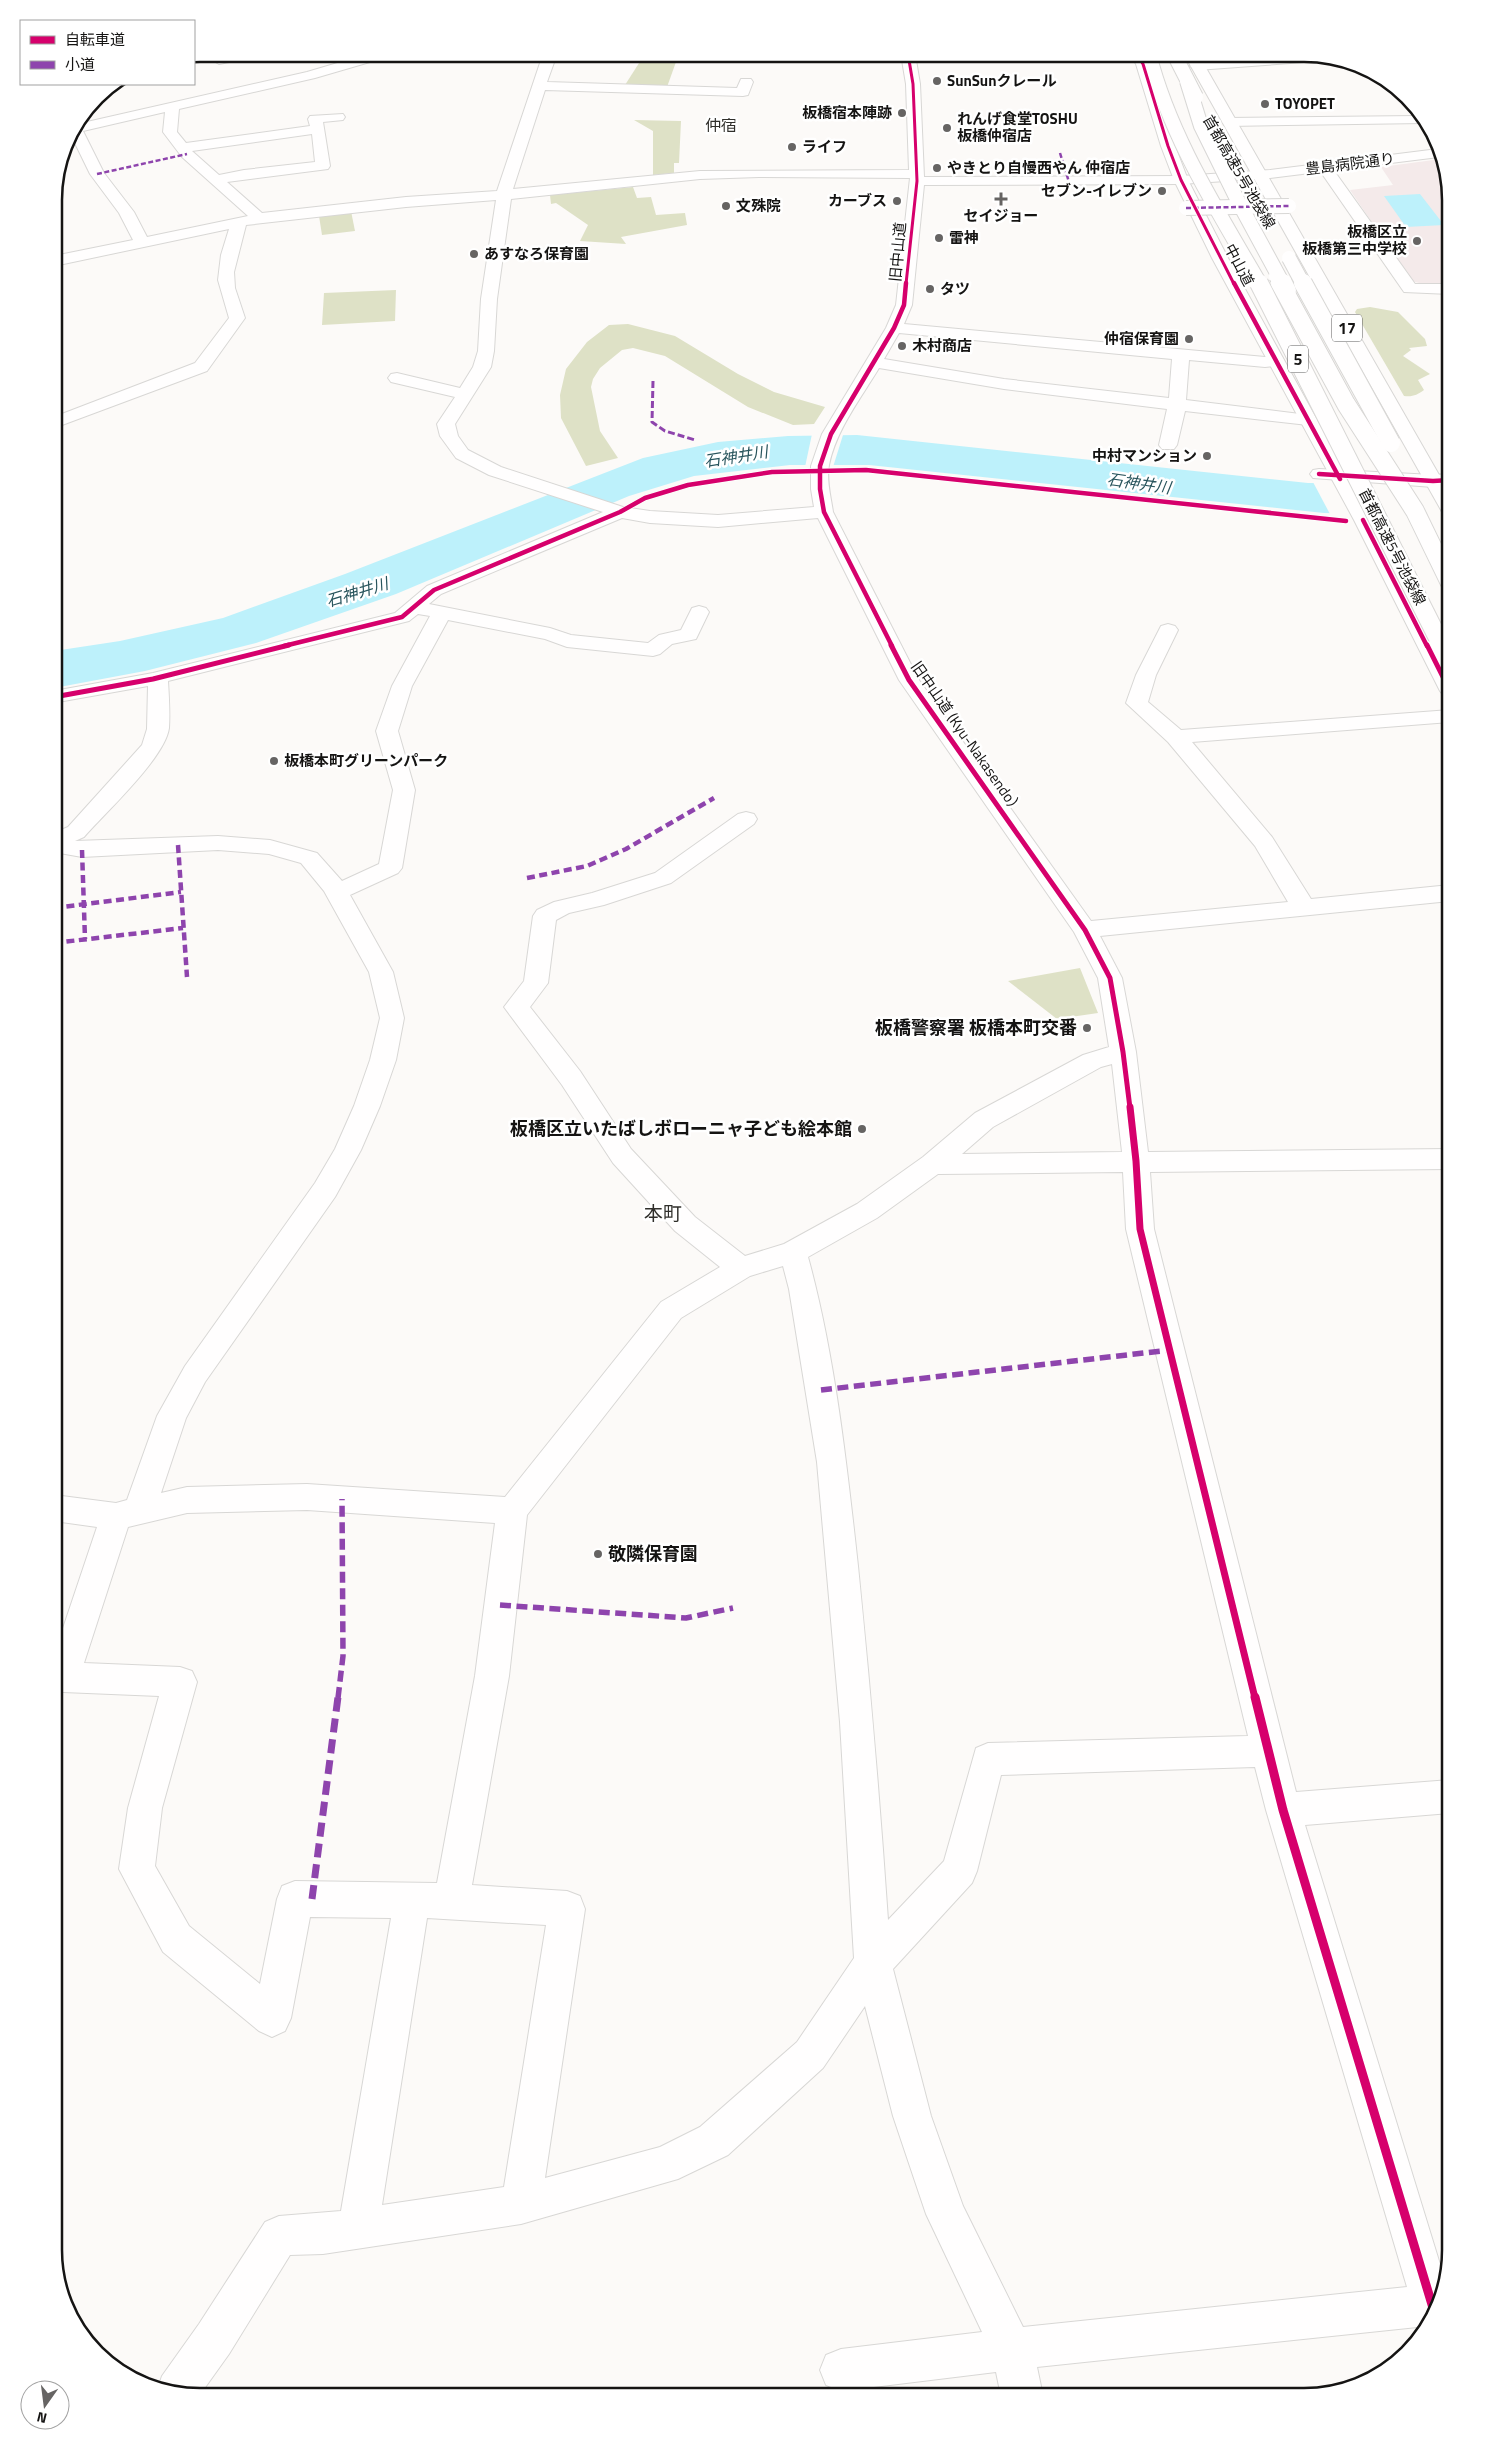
<svg xmlns="http://www.w3.org/2000/svg" width="1504" height="2450" font-family="'Titillium Web','Noto Sans JP',sans-serif">
	<style>
		.education { fill: #f4eaea }
		.green { fill: #dee1c6 }
		.water { fill: #bdf1fb }
		.pier { fill: #fcfaf8 }
		.lines { fill: none; stroke-linecap: round; stroke-linejoin: round }
		.minor-casing { stroke: #d8d7d5; stroke-width: 2 }
		.tertiary-casing { stroke: #d8d7d5; stroke-width: 2 }
		.trunk-casing { stroke: #d8d7d5; stroke-width: 2 }
		.minor { fill: #fffefe; fill-rule: evenodd }
		.tertiary { fill: #fffefe; fill-rule: evenodd }
		.trunk { fill: #fffefe; fill-rule: evenodd }
		.pedestrian-bridge-casing { stroke: #d8d7d5; stroke-width: 16; stroke-linecap: butt }
		.motorway-bridge-far2-casing { stroke: #d8d7d5; stroke-width: 16; stroke-linecap: butt }
		.motorway-bridge-far1-casing { stroke: #d8d7d5; stroke-width: 20; stroke-linecap: butt }
		.motorway-bridge-casing { stroke: #d8d7d5; stroke-width: 25; stroke-linecap: butt }
		.pedestrian-bridge { stroke: #fffefe; stroke-width: 14 }
		.motorway-bridge-far2 { stroke: #fffefe; stroke-width: 14 }
		.motorway-bridge-far1 { stroke: #fffefe; stroke-width: 18 }
		.motorway-bridge { stroke: #fffefe; stroke-width: 23 }
		.quiet-far4 { stroke: #8e44ad; stroke-width: 2.5; stroke-dasharray: 5 2.5; stroke-linecap: butt }
		.quiet-far3 { stroke: #8e44ad; stroke-width: 3; stroke-dasharray: 7 3; stroke-linecap: butt }
		.quiet-far2 { stroke: #8e44ad; stroke-width: 4.5; stroke-dasharray: 8 4.5; stroke-linecap: butt }
		.quiet-far1 { stroke: #8e44ad; stroke-width: 5.5; stroke-dasharray: 11 5.5; stroke-linecap: butt }
		.quiet { stroke: #8e44ad; stroke-width: 7; stroke-dasharray: 14 7; stroke-linecap: butt }
		.cycleway-far4-casing { stroke: #fff; stroke-width: 5 }
		.cycleway-far3-casing { stroke: #fff; stroke-width: 6 }
		.cycleway-far2-casing { stroke: #fff; stroke-width: 8 }
		.cycleway-far1-casing { stroke: #fff; stroke-width: 10 }
		.cycleway-casing { stroke: #fff; stroke-width: 12 }
		.cycleway-far4 { stroke: #d6006c; stroke-width: 3 }
		.cycleway-far3 { stroke: #d6006c; stroke-width: 4.5 }
		.cycleway-far2 { stroke: #d6006c; stroke-width: 5 }
		.cycleway-far1 { stroke: #d6006c; stroke-width: 7 }
		.cycleway { stroke: #d6006c; stroke-width: 9 }
		.poi-dot { fill: #666463; stroke: #fff; stroke-width: 2 }
		.labels { text-anchor: middle; stroke-width: 5; stroke-linejoin: round; paint-order: stroke }
		.far-poi-label { font-size: 15px; font-weight: bold; fill: #151413; stroke: #fff; text-anchor: start }
		.far-street-label { font-size: 15px; fill: #151413; stroke: #fff }
		.far-neighbourhood-label { font-size: 16px; fill: #302f2b; stroke: #fff }
		.shield { fill: #fff; stroke: #5b5a5a; stroke-width: 1 }
		.shield-label { font-size: 16px; font-weight: bold; fill: #151413 }
		.far-water-label { font-size: 16px; font-style: italic; fill: #29555d; stroke: #fff }
		.poi-label { font-size: 18px; font-weight: bold; fill: #151413; stroke: #fff; text-anchor: end }
		.neighbourhood-label { font-size: 19px; fill: #302f2b; stroke: #fff }
		.rim { fill: none; stroke: #151413; stroke-width: 2.5 }
	</style>
	<rect width="100%" height="100%" fill="#fcfaf8"/>
	<path class="education" d="M 1441,159 L 1450,200 L 1450,285 L 1426,285 L 1412,281 L 1350,190 L 1393,185 L 1381,167 Z"/>
	<g class="green">
		<path d="M 641,60 L 676,62 L 667,87 L 625,85 Z"/>
		<path d="M 634,120 L 681,121 L 679,163 L 674,163 L 674,173 L 653,175 L 653,131 Z"/>
		<path d="M 633,187 L 637,198 L 651,197 L 656,215 L 685,213 L 687,225 L 621,237 L 626,244 L 580,241 L 588,225 L 556,203 L 551,204 L 550,195 Z"/>
		<path d="M 351,211 L 355,231 L 322,235 L 319,216 Z"/>
		<path d="M 396,290 L 395,321 L 322,325 L 324,293 Z"/>
		<path d="M 1370,307 L 1398,312 L 1425,339 L 1427,346 L 1409,348 L 1411,350 L 1403,356 L 1430,374 L 1418,380 L 1424,390 C 1417,395 1413,397 1404,396 L 1355,312 L 1357,309 Z"/>
		<path d="M 628,324 L 675,336 L 738,374 L 774,392 L 825,407 L 814,424 L 793,425 L 748,407 L 665,356 L 633,348 L 622,350 L 600,368 L 593,379 L 591,387 L 600,431 L 618,458 L 586,466 L 561,418 L 560,395 L 566,369 L 587,342 L 609,325 Z"/>
		<path d="M 1080,968 L 1098,1013 L 1057,1019 L 1008,981 Z"/>
	</g>
	<g class="water">
		<path d="M 1420,194 L 1444,225 L 1406,227 L 1384,196 Z"/>
		<path d="M 857,435 L 1308,483 L 1450,484 L 1450,516 L 1324,513 L 869,465 L 790,465 L 694,476 L 629,496 L 396,594 L 256,643 L 145,671 L 54,688 L 54,651 L 120,641 L 223,618 L 345,574 L 643,458 L 718,442 L 788,436 Z"/>
	</g>
	<g class="pier">
		<path d="M 812,434 L 843,435 L 833,467 L 805,467 Z"/>
		<path d="M 1313,482 L 1450,482 L 1450,518 L 1331,516 Z"/>
	</g>
	<g class="lines">
		<g class="minor-casing">
			<g id="minor">
				<path d="M 230,54 L 256,54 L 254,57 L 219,64 L 212,60 L 214,57 Z"/>
				<path d="M 368,54 L 389,54 L 387,57 L 315,78 L 179,109 L 177,132 L 186,143 L 310,126 L 308,119 L 310,116 L 343,114 L 345,117 L 343,120 L 323,122 L 330,166 L 328,169 L 227,182 L 262,213 L 406,197 L 497,191 L 542,57 L 544,54 L 552,54 L 556,57 L 547,82 L 737,88 L 741,79 L 751,79 L 753,82 L 748,95 L 743,96 L 545,90 L 513,189 L 700,171 L 909,170 L 906,84 L 901,54 L 915,54 L 920,84 L 924,177 L 1181,176 L 1188,180 L 1181,184 L 924,185 L 912,305 L 904,324 L 1265,357 L 1282,357 L 1284,361 L 1282,365 L 1265,367 L 1189,360 L 1186,400 L 1308,415 L 1314,416 L 1317,420 L 1314,424 L 1308,425 L 1185,411 L 1177,445 L 1174,449 L 1162,449 L 1159,445 L 1167,409 L 1004,389 L 879,368 C 861,398 836,430 829,465 C 826,480 831,497 833,512 L 919,680 L 1091,921 L 1288,902 L 1255,846 L 1168,742 L 1126,703 L 1136,675 L 1161,626 L 1168,624 L 1175,626 L 1178,630 L 1156,675 L 1148,702 L 1181,730 L 1450,710 L 1450,722 L 1192,742 L 1272,837 L 1311,899 L 1450,885 L 1450,901 L 1100,936 L 1122,978 L 1136,1052 L 1148,1152 L 1450,1149 L 1450,1169 L 1150,1172 L 1154,1229 L 1296,1792 L 1450,1780 L 1450,1813 L 1305,1825 L 1443,2274 L 1427,2326 L 1037,2367 L 1043,2396 L 1001,2396 L 996,2372 L 841,2391 L 826,2385 L 820,2370 L 826,2355 L 841,2349 L 982,2332 L 926,2214 L 893,2116 L 865,2006 L 823,2068 L 728,2155 L 678,2179 L 521,2224 L 323,2254 L 290,2255 L 229,2354 L 199,2396 L 191,2396 L 159,2385 L 162,2376 L 199,2324 L 265,2222 L 279,2216 L 341,2211 L 391,1918 L 310,1917 L 291,2018 L 285,2031 L 272,2037 L 259,2031 L 163,1952 L 119,1869 L 128,1808 L 159,1696 L 63,1692 L 54,1689 L 54,1655 L 97,1527 L 54,1521 L 54,1495 L 116,1503 L 127,1500 L 157,1416 L 185,1366 L 315,1183 L 335,1149 L 354,1106 L 370,1060 L 380,1018 L 369,972 L 324,891 L 301,863 L 269,854 L 218,850 L 82,857 L 54,852 L 54,833 L 68,827 L 142,745 L 147,729 L 148,686 L 58,702 L 54,701 L 54,691 L 153,673 L 395,613 L 427,586 L 603,512 L 489,475 L 456,458 L 440,436 L 437,424 L 455,397 L 391,382 L 388,378 L 391,374 L 397,373 L 460,388 L 473,367 L 478,351 L 481,299 L 496,200 L 406,207 L 246,225 L 234,272 L 235,288 L 245,318 L 207,371 L 54,428 L 54,417 L 195,363 L 229,318 L 218,280 L 221,255 L 229,229 L 54,266 L 54,256 L 133,240 L 119,213 L 90,174 L 71,135 L 78,124 L 307,72 ZM 165,112 L 163,132 L 182,157 L 248,216 L 147,237 L 134,212 L 104,173 L 83,131 ZM 312,134 L 315,162 L 244,170 L 219,175 L 192,151 ZM 759,177 L 910,178 L 896,305 L 886,328 L 822,434 L 811,466 L 811,489 L 814,507 L 718,515 L 650,511 L 623,507 L 501,467 L 468,450 L 458,436 L 455,424 L 491,367 L 494,351 L 497,299 L 511,199 L 700,179 ZM 899,333 L 1172,359 L 1169,398 L 1004,379 L 884,359 ZM 622,518 L 650,523 L 718,527 L 818,518 L 899,680 L 1074,932 L 1098,978 L 1109,1047 L 1083,1055 L 975,1113 L 923,1157 L 857,1204 L 784,1244 L 745,1256 L 695,1217 L 631,1149 L 580,1071 L 530,1007 L 548,983 L 556,920 L 569,913 L 604,905 L 671,883 L 754,824 L 757,819 L 754,814 L 746,812 L 738,814 L 655,873 L 592,893 L 554,902 L 537,910 L 533,916 L 524,981 L 504,1007 L 562,1085 L 613,1163 L 675,1231 L 720,1267 L 661,1302 L 505,1497 L 307,1484 L 187,1487 L 161,1493 L 186,1418 L 205,1382 L 335,1197 L 361,1150 L 380,1106 L 396,1060 L 404,1018 L 393,972 L 350,895 L 398,873 L 402,868 L 415,790 L 398,731 L 412,686 L 448,620 L 545,639 L 567,647 L 653,656 L 660,654 L 672,644 L 696,639 L 709,612 L 706,608 L 699,606 L 692,608 L 681,630 L 659,635 L 648,643 L 571,635 L 550,628 L 429,604 L 441,594 ZM 418,614 L 430,616 L 392,686 L 376,731 L 393,790 L 379,864 L 342,881 L 317,853 L 270,840 L 218,836 L 75,841 L 84,837 C 105,813 165,758 169,728 C 170,713 169,697 168,681 L 409,621 ZM 1112,1064 L 1122,1152 L 962,1154 L 993,1127 L 1101,1067 ZM 1123,1172 L 1126,1229 L 1248,1736 L 988,1743 L 976,1748 L 944,1861 L 888,1920 C 880,1802 870,1684 858,1566 C 847,1465 835,1355 808,1257 L 877,1218 L 938,1174 ZM 783,1266 L 789,1289 L 817,1462 L 840,1722 L 854,1958 L 797,2042 L 700,2127 L 660,2147 L 545,2178 L 585,1909 L 580,1896 L 567,1891 L 472,1885 L 509,1676 L 527,1515 L 681,1318 L 750,1276 ZM 307,1510 L 495,1523 L 475,1676 L 437,1883 L 295,1881 L 282,1886 L 277,1899 L 260,1984 L 189,1926 L 155,1866 L 162,1808 L 197,1682 L 192,1671 L 180,1667 L 84,1663 L 128,1527 L 187,1513 ZM 1255,1767 L 1266,1810 L 1407,2287 L 1023,2327 L 963,2206 L 931,2116 L 893,1969 L 972,1883 L 977,1871 L 1001,1775 ZM 427,1918 L 546,1925 L 504,2187 L 382,2205 Z"/>
				<path d="M 1315,55 L 1331,60 L 1197,70 L 1190,66 L 1197,62 Z"/>
				<path d="M 1418,116 L 1424,123 L 1229,126 L 1222,122 L 1229,118 Z"/>
				<path d="M 1325,164 L 1330,165 L 1415,284 L 1450,284 L 1450,294 L 1404,292 L 1318,168 Z"/>
				<path d="M 1319,469 L 1433,475 L 1450,474 L 1450,485 L 1433,487 L 1313,478 L 1310,474 L 1313,470 Z"/>
			</g>
		</g>
		<g class="tertiary-casing">
			<path id="tertiary" d="M 1438,149 L 1439,157 L 1270,178 L 1181,184 L 1174,180 L 1181,176 L 1270,170 Z"/>
		</g>
		<g class="trunk-casing">
			<g id="trunk">
				<path d="M 1129,54 L 1143,54 L 1150,64 L 1175,146 L 1188,180 L 1228,258 L 1372,520 L 1450,671 L 1450,697 L 1443,695 L 1440,691 L 1354,520 L 1212,258 L 1174,180 L 1161,146 L 1136,64 Z"/>
				<path d="M 1184,54 L 1198,54 L 1450,494 L 1450,516 L 1443,514 L 1441,510 Z"/>
			</g>
		</g>
		<use href="#minor" class="minor"/>
		<use href="#tertiary" class="tertiary"/>
		<use href="#trunk" class="trunk"/>
		<g class="pedestrian-bridge-casing">
			<path id="pedestrian-bridge" d="M 1186,208 L 1289,206"/>
		</g>
		<g class="motorway-bridge-far2-casing">
			<g id="motorway-bridge-far2">
				<path d="M 1149,54 C 1170,137 1218,211 1260,284"/>
				<path d="M 1174,54 L 1196,97"/>
				<path d="M 1187,81 L 1201,126 L 1239,203 L 1283,284"/>
				<path d="M 1289,258 L 1303,284"/>
				<path d="M 1276,276 L 1281,284"/>
			</g>
		</g>
		<g class="motorway-bridge-far1-casing">
			<g id="motorway-bridge-far1">
				<path d="M 1259,283 L 1442,646"/>
				<path d="M 1280,283 L 1346,404 L 1415,511 L 1450,583"/>
				<path d="M 1283,283 L 1287,291"/>
				<path d="M 1303,283 L 1391,443"/>
			</g>
		</g>
		<g class="motorway-bridge-casing">
			<path id="motorway-bridge" d="M 1441,645 L 1450,663"/>
		</g>
		<use href="#pedestrian-bridge" class="pedestrian-bridge"/>
		<use href="#motorway-bridge-far2" class="motorway-bridge-far2"/>
		<use href="#motorway-bridge-far1" class="motorway-bridge-far1"/>
		<use href="#motorway-bridge" class="motorway-bridge"/>
		<g class="quiet-far4">
			<path d="M 1060,153 L 1069,182"/>
			<path d="M 97,174 L 187,154"/>
			<path d="M 1186,208 L 1289,206"/>
		</g>
		<path class="quiet-far3" d="M 653,381 L 652,422 L 665,431 L 695,440"/>
		<g class="quiet-far2">
			<path d="M 178,845 L 187,977"/>
			<path d="M 82,850 L 85,939"/>
			<path d="M 527,878 L 587,866 L 626,849 L 714,798"/>
			<path d="M 54,908 L 181,892"/>
			<path d="M 54,943 L 183,928"/>
		</g>
		<g class="quiet-far1">
			<path d="M 821,1390 L 1170,1350"/>
			<path d="M 500,1605 L 686,1618 L 733,1608"/>
			<path d="M 338,1698 L 343,1656 L 342,1499"/>
		</g>
		<path class="quiet" d="M 312,1899 L 338,1697"/>
		<g class="cycleway-far4-casing">
			<g id="cycleway-far4">
				<path d="M 1136,54 L 1143,64 L 1168,146 L 1181,180 L 1234,284"/>
				<path d="M 906,284 L 917,181 L 913,84 L 908,54"/>
			</g>
		</g>
		<g class="cycleway-far3-casing">
			<g id="cycleway-far3">
				<path d="M 1234,283 L 1340,479"/>
				<path d="M 1319,474 L 1433,481 L 1450,480"/>
				<path d="M 1363,520 L 1427,646"/>
				<path d="M 284,646 L 402,617 L 434,590 L 620,512 L 645,498 L 688,485 L 772,472 L 866,470 L 1346,521"/>
				<path d="M 892,646 L 824,512 L 820,489 L 820,466 L 831,434 L 894,328 L 904,305 L 906,283"/>
			</g>
		</g>
		<g class="cycleway-far2-casing">
			<g id="cycleway-far2">
				<path d="M 891,645 L 909,680 L 1085,930 L 1110,978 L 1123,1052 L 1130,1108"/>
				<path d="M 1427,645 L 1450,691"/>
				<path d="M 54,697 L 153,679 L 289,645"/>
			</g>
		</g>
		<g class="cycleway-far1-casing">
			<path id="cycleway-far1" d="M 1130,1107 L 1136,1161 L 1140,1229 L 1255,1698"/>
		</g>
		<g class="cycleway-casing">
			<path id="cycleway" d="M 1255,1697 L 1283,1810 L 1433,2308"/>
		</g>
		<use href="#cycleway-far4" class="cycleway-far4"/>
		<use href="#cycleway-far3" class="cycleway-far3"/>
		<use href="#cycleway-far2" class="cycleway-far2"/>
		<use href="#cycleway-far1" class="cycleway-far1"/>
		<use href="#cycleway" class="cycleway"/>
	</g>
	<g class="poi-dot">
		<circle cx="937" cy="81" r="5"/>
		<circle cx="1265" cy="104" r="5"/>
		<circle cx="902" cy="113" r="5"/>
		<circle cx="947" cy="128" r="5"/>
		<circle cx="792" cy="147" r="5"/>
		<circle cx="937" cy="168" r="5"/>
		<circle cx="1162" cy="191" r="5"/>
		<path d="M998.5 191.5h5v5h5v5h-5v5h-5v-5h-5v-5h5z"/>
		<circle cx="897" cy="201" r="5"/>
		<circle cx="726" cy="206" r="5"/>
		<circle cx="939" cy="238" r="5"/>
		<circle cx="1417" cy="241" r="5"/>
		<circle cx="474" cy="254" r="5"/>
		<circle cx="930" cy="289" r="5"/>
		<circle cx="1189" cy="339" r="5"/>
		<circle cx="902" cy="346" r="5"/>
		<circle cx="1207" cy="456" r="5"/>
		<circle cx="274" cy="761" r="5"/>
		<circle cx="1087" cy="1028" r="5"/>
		<circle cx="862" cy="1129" r="5"/>
		<circle cx="598" cy="1554" r="5"/>
	</g>
	<g class="labels">
		<g class="far-poi-label">
			<text x="947" y="86">SunSunクレール</text>
			<text x="1275" y="109">TOYOPET</text>
			<text x="892" y="118" text-anchor="end">板橋宿本陣跡</text>
			<text x="957" y="124">れんげ食堂TOSHU<tspan x="957" dy="17">板橋仲宿店</tspan></text>
			<text x="802" y="152">ライフ</text>
			<text x="947" y="173">やきとり自慢西やん 仲宿店</text>
			<text x="1152" y="196" text-anchor="end">セブン-イレブン</text>
			<text x="887" y="206" text-anchor="end">カーブス</text>
			<text x="736" y="211">文殊院</text>
			<text x="1001" y="221" text-anchor="middle">セイジョー</text>
			<text x="1407" y="237" text-anchor="end">板橋区立<tspan x="1407" dy="17">板橋第三中学校</tspan></text>
			<text x="949" y="243">雷神</text>
			<text x="484" y="259">あすなろ保育園</text>
			<text x="940" y="294">タツ</text>
			<text x="1179" y="344" text-anchor="end">仲宿保育園</text>
			<text x="912" y="351">木村商店</text>
			<text x="1197" y="461" text-anchor="end">中村マンション</text>
			<text x="284" y="766">板橋本町グリーンパーク</text>
		</g>
		<g class="far-street-label">
			<text transform="translate(1350 164) rotate(-7)" y="5">豊島病院通り</text>
			<text transform="translate(1239 172) rotate(60)" y="5">首都高速5号池袋線</text>
			<text transform="translate(898 252) rotate(-85)" y="5">旧中山道</text>
			<text transform="translate(1239 265) rotate(62)" y="5">中山道</text>
			<text transform="translate(1392 547) rotate(63)" y="5">首都高速5号池袋線</text>
			<text transform="translate(967 738) rotate(55)" y="5">旧中山道 (Kyu-Nakasendo）</text>
		</g>
		<g class="far-neighbourhood-label">
			<text x="721" y="131">仲宿</text>
		</g>
		<g class="shield">
			<rect x="1332" y="314.5" width="30" height="27" rx="4"/>
			<rect x="1288" y="345.5" width="20" height="27" rx="4"/>
		</g>
		<g class="shield-label">
			<text x="1347" y="334">17</text>
			<text x="1298" y="365">5</text>
		</g>
		<g class="far-water-label">
			<text transform="translate(736 456) rotate(-9)" y="6">石神井川</text>
			<text transform="translate(1139 483) rotate(8)" y="6">石神井川</text>
			<text transform="translate(357 592) rotate(-17)" y="6">石神井川</text>
		</g>
		<g class="poi-label">
			<text x="1077" y="1034">板橋警察署 板橋本町交番</text>
			<text x="852" y="1135">板橋区立いたばしボローニャ子ども絵本館</text>
			<text x="608" y="1560" text-anchor="start">敬隣保育園</text>
		</g>
		<g class="neighbourhood-label">
			<text x="663" y="1220">本町</text>
		</g>
	</g>
	<path d="M0 0H1504V2450H0ZM200 62H1304A138 138 0 0 1 1442 200V2250A138 138 0 0 1 1304 2388H200A138 138 0 0 1 62 2250V200A138 138 0 0 1 200 62Z" fill="#fff" fill-rule="evenodd"/>
	<path class="rim" d="M200 62H1304A138 138 0 0 1 1442 200V2250A138 138 0 0 1 1304 2388H200A138 138 0 0 1 62 2250V200A138 138 0 0 1 200 62Z"/>
	<rect x="20" y="20" width="175" height="65" fill="#ffffff" stroke="#a1a1a1"/>
	<rect x="30" y="36" width="25" height="8" fill="#d6006c" stroke="#a1a1a1"/>
	<text x="65" y="45" font-size="15" fill="#151413">自転車道</text>
	<rect x="30" y="61" width="25" height="8" fill="#8e44ad" stroke="#a1a1a1"/>
	<text x="65" y="70" font-size="15" fill="#151413">小道</text>
	<g transform="translate(45 2405) rotate(194)"><circle r="24" fill="#ffffff" stroke="#a1a1a1"/>
	<path d="M0-4L9 19L0 12L-9 19Z" fill="#666463"/>
	<text y="-8" font-size="14" font-weight="bold" text-anchor="middle" fill="#151413">N</text>
	</g>
</svg>
